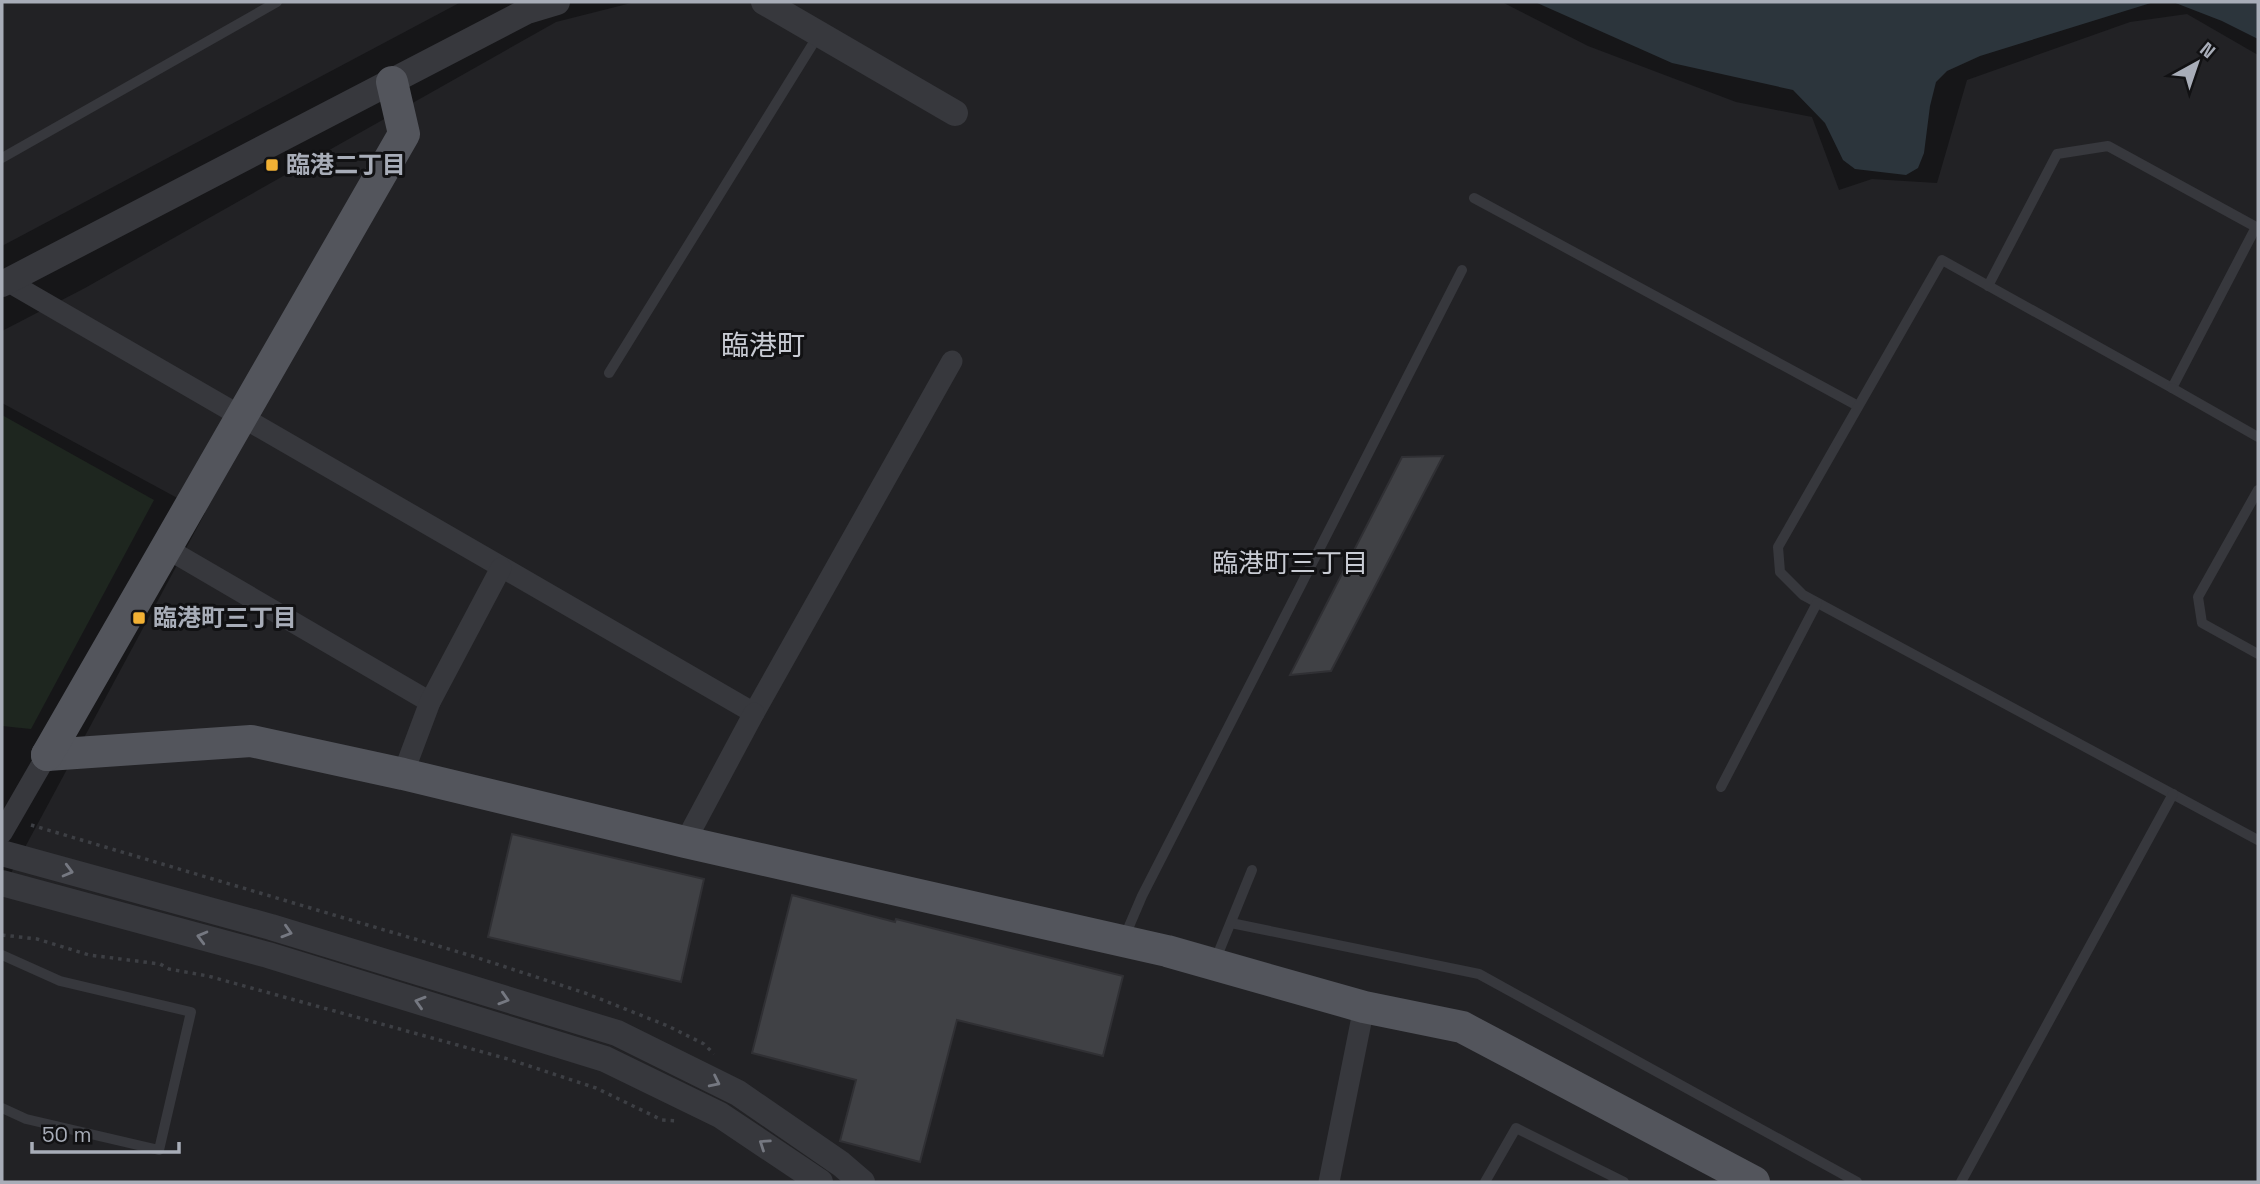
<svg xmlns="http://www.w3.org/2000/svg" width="2260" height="1184" font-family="'Space Grotesk','Noto Sans JP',sans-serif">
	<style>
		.built { fill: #222225 }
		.green { fill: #1e261f }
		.water { fill: #2c353c }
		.building { fill: #404145; stroke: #303034; stroke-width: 2 }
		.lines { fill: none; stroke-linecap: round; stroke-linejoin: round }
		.path { stroke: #3d3f44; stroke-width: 3.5; stroke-dasharray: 3.5 5; stroke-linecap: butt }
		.service { stroke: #37383d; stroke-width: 10 }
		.minor { stroke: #37383d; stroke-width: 21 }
		.tertiary { stroke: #37383d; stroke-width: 26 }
		.primary { stroke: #53555c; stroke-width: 32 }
		.oneway { stroke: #757881 }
		.poi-dot { fill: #f2b134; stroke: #111113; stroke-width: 2.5 }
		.labels { text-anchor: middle; stroke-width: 6; stroke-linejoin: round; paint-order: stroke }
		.poi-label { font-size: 24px; font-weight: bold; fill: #a8adb8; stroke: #111113; text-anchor: start }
		.neighbourhood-label { font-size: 26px; fill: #c9ccd4; stroke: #111113 }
		.quarter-label { font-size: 28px; fill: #c9ccd4; stroke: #111113 }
	</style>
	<rect width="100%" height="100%" fill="#161618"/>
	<g class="built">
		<path d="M 4,2 L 461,2 L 2,246 L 2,5 Z"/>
		<path d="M 635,2 L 1502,2 L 1588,46 L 1736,102 L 1812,117 L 1839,190 L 1872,179 L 1937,183 L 1967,80 L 2130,22 L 2187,14 L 2258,55 L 2258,1182 L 2,1182 L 2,890 L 205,513 L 2,403 L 2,331 L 85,288 L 556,22 Z"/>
	</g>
	<path class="green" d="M 2,415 L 154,500 L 31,729 L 2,726 Z"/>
	<g class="water">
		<path d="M 1535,2 L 2154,2 L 1980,56 L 1947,71 L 1936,82 L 1930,106 L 1924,153 L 1918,168 L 1906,175 L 1855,169 L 1843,160 L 1825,123 L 1793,90 L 1672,63 Z"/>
		<path d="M 2173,2 L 2258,2 L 2258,39 L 2222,21 Z"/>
	</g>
	<g class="building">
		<path d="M 1443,456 L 1331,671 L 1290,675 L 1402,457 Z"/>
		<path d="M 512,834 L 704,879 L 681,982 L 488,937 Z"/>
		<path d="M 792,895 L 895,922 L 896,919 L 1123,976 L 1103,1056 L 957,1020 L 920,1162 L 840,1141 L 856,1080 L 752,1053 Z"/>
	</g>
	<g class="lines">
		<g class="path">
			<path d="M 31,825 L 472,956 L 585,993 L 668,1026 L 704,1044 L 714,1054"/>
			<path d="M 2,935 L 37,939 L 89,955 L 160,964 L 169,969 L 208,976 L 508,1059 L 596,1088 L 662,1120 L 679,1121"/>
		</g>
		<g class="service">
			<path d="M 2,158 L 277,2"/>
			<path d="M 1474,198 L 1858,406"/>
			<path d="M 1988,286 L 2057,154 L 2108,146 L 2256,227 L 2172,388 L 1942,260 L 1778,547 L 1780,572 L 1803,595 L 2258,840"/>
			<path d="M 609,373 L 819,34"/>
			<path d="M 2172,388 L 2258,437"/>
			<path d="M 2258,490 L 2198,597 L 2202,623 L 2258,654"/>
			<path d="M 1721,787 L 1817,603"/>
			<path d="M 1231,923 L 1479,974 L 1857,1182"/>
			<path d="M 1124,938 L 1142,896 L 1462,270"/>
			<path d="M 2,955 L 60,981 L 191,1012 L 159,1150 L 26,1119 L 2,1108"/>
			<path d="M 1215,961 L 1252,870"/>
			<path d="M 1485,1182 L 1516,1128 L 1624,1182"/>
			<path d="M 1961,1182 L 2173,794"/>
		</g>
		<g class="minor">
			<path d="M 7,281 L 754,713 L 952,361"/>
			<path d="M 166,548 L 430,702"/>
			<path d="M 403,774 L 430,702 L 501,568"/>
			<path d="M 2,833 L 47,755"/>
			<path d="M 685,842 L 754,713"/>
			<path d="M 1329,1182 L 1364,1007"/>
		</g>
		<g class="tertiary">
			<path d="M 764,2 L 955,113"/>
			<path d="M 2,284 L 527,11 L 557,2"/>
			<path d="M 2,853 L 271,927 L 617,1033 L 738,1093 L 841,1164 L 862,1182"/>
			<path d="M 2,883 L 268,955 L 605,1059 L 720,1115 L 820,1182"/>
		</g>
		<g class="primary">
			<path d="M 47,755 L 251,741 L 403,774 L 685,842 L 1167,951 L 1364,1007 L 1462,1027 L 1754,1182"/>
			<path d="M 47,755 L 404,134 L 392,82"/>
		</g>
	</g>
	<defs><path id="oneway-chevron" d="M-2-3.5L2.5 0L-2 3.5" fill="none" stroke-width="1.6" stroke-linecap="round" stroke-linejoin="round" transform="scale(1.75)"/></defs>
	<g class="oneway">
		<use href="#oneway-chevron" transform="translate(68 871) rotate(15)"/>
		<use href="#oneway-chevron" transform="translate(287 932) rotate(17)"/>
		<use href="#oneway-chevron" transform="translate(202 937) rotate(-165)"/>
		<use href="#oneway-chevron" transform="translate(504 999) rotate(17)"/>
		<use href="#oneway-chevron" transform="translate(420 1002) rotate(-163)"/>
		<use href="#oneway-chevron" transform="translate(715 1082) rotate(26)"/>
		<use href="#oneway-chevron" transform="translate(764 1144) rotate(-146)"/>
	</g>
	<g class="poi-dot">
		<rect x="265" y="158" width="14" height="14" rx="3.5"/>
		<rect x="132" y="611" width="14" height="14" rx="3.5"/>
	</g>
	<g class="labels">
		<g class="poi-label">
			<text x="286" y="173">臨港二丁目</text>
			<text x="153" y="626">臨港町三丁目</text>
		</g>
		<g class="neighbourhood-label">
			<text x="1290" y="572">臨港町三丁目</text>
		</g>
		<g class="quarter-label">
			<text x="763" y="355">臨港町</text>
		</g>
	</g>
	<rect width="2260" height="1184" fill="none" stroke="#a8adb8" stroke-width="7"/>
	<g transform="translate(2197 63) rotate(40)" stroke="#111113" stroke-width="5" paint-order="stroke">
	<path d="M0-5L12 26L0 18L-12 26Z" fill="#a8adb8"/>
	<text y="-10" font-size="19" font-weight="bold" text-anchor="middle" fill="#a8adb8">N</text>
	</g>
	<path d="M32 1142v10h147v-10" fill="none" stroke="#a8adb8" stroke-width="3.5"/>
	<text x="42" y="1142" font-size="21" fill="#a8adb8" stroke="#111113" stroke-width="5" paint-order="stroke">50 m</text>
</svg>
